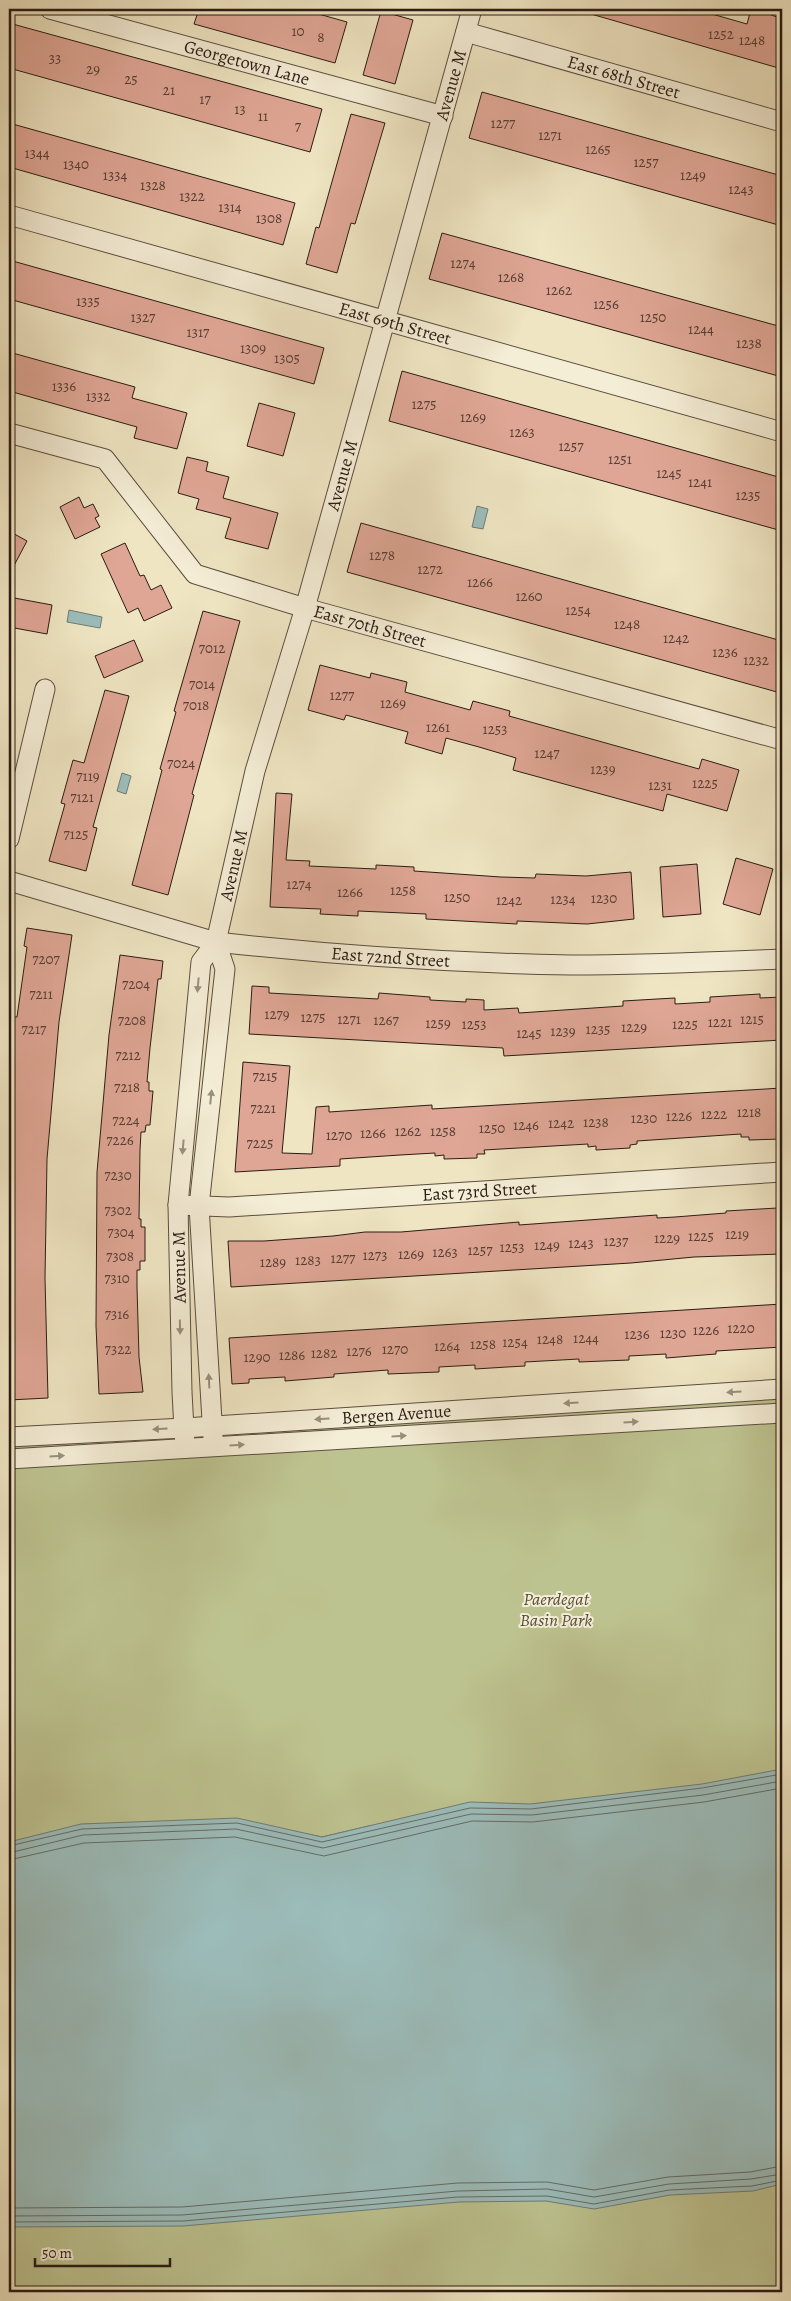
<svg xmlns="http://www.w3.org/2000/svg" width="791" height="2301" font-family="Alegreya,serif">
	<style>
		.green { fill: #bdc390; stroke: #746f52 }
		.water { fill: #9cbdbb; stroke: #6e7c78 }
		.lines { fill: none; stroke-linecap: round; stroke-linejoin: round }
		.shore { stroke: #636c67; stroke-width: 1 }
		.building { fill: #dfa695; stroke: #2a1b13 }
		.minor-casing { stroke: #5b4e3f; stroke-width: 21 }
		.minor { stroke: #f5eed7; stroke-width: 19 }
		.oneway { fill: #9a8f7f }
		.labels { text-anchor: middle; stroke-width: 4; stroke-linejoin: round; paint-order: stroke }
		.number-label { font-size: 15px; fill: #573e34 }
		.street-label { font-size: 18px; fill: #2a1b13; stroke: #f5eed7 }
		.park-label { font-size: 18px; font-style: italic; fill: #564d38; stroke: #f5eed7 }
	</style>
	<rect width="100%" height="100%" fill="#efe5c2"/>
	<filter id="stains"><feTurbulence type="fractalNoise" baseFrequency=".004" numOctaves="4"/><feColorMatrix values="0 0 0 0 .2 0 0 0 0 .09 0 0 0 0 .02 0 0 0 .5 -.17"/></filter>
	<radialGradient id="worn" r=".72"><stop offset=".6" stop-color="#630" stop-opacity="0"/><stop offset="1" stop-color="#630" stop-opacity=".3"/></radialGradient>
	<g class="green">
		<path d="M 782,1389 L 782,1803 L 369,1826 L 322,1837 L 292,1831 L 9,1847 L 9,1438 Z"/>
		<path d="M 782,2168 L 782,2292 L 9,2292 L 9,2212 Z"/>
	</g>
	<g class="water">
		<path d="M 477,506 L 488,509 L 483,529 L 472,527 Z"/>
		<path d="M 69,610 L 102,617 L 100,628 L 67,622 Z"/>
		<path d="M 122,773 L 131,776 L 126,794 L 117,791 Z"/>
		<path d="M 782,1769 L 782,2184 L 753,2191 L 670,2195 L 594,2209 L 546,2201 L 459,2202 L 183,2226 L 9,2227 L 9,1842 L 81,1824 L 237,1818 L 322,1837 L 470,1802 L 530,1804 L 702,1784 Z"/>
	</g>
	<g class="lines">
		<g class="shore">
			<path d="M 9,1846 L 82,1829 L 237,1823 L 322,1842 L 470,1808 L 531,1809 L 702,1788 L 782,1774"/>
			<path d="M 9,1853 L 83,1835 L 236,1829 L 323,1848 L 471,1814 L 532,1815 L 703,1795 L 782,1781"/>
			<path d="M 9,1860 L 84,1843 L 235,1837 L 324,1856 L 472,1821 L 533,1822 L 704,1802 L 782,1788"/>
			<path d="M 9,2208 L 182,2207 L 458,2183 L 547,2182 L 594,2190 L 668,2177 L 750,2172 L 782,2166"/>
			<path d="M 9,2216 L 182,2215 L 458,2191 L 547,2189 L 594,2197 L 669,2184 L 751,2179 L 782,2174"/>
			<path d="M 9,2222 L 183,2221 L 458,2197 L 547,2196 L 594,2204 L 669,2190 L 752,2186 L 782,2180"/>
		</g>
	</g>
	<g class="building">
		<path d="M 199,9 L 301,9 L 347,22 L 335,63 L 194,24 Z"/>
		<path d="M 585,9 L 706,9 L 705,12 L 747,24 L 751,9 L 769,14 L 782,19 L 782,69 L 584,12 Z"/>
		<path d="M 381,11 L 413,20 L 395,84 L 363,75 Z"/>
		<path d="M 9,23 L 322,109 L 310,152 L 9,68 Z"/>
		<path d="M 482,92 L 782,176 L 782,226 L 469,138 Z"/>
		<path d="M 351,114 L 385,123 L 355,224 L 351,223 L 337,273 L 306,264 L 316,227 L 319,228 Z"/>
		<path d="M 9,123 L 295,203 L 283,245 L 9,167 Z"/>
		<path d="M 442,233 L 782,327 L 782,377 L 429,279 Z"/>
		<path d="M 9,260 L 324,348 L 314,384 L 9,299 Z"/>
		<path d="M 9,352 L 135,387 L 132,398 L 187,413 L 177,449 L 134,438 L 137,427 L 9,391 Z"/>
		<path d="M 402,371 L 782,478 L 782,531 L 389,421 Z"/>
		<path d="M 259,403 L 295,413 L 283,456 L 247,446 Z"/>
		<path d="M 187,457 L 208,462 L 206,471 L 229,477 L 223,498 L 278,513 L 268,549 L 225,538 L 231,518 L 196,509 L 199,499 L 178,493 Z"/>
		<path d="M 79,497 L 84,508 L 93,504 L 99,516 L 95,518 L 100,527 L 75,539 L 60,507 Z"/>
		<path d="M 361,523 L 782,641 L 782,671 L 777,692 L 347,572 Z"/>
		<path d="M 9,531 L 27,541 L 9,575 Z"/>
		<path d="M 125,543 L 140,576 L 144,575 L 151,590 L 161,585 L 172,608 L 144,621 L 138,608 L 128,613 L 101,554 Z"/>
		<path d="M 9,597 L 52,605 L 47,634 L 9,627 Z"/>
		<path d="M 203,611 L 240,621 L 192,794 L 194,795 L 168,895 L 132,885 L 162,770 L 160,769 L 176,712 L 174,711 Z"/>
		<path d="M 134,640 L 143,661 L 104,678 L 95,656 Z"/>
		<path d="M 320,665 L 370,678 L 371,673 L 407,682 L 405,692 L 470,710 L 473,701 L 510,711 L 509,716 L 699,769 L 702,759 L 739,770 L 727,811 L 667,794 L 663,811 L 513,770 L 516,758 L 479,747 L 446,738 L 442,754 L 405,743 L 408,732 L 346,715 L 344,720 L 308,710 Z"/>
		<path d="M 105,690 L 129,696 L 93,827 L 97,828 L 86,871 L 49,861 L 65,804 L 61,803 L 73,760 L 84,763 Z"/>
		<path d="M 276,793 L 292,794 L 286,860 L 310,861 L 309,866 L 376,869 L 376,865 L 414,867 L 414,871 L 501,877 L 535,878 L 536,874 L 586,876 L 631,872 L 634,919 L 587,924 L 517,921 L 517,924 L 426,919 L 426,914 L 358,911 L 358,916 L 320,914 L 321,909 L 270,907 Z"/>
		<path d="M 736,858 L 773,869 L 760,915 L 723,904 Z"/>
		<path d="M 697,864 L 701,914 L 663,917 L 660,867 Z"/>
		<path d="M 27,928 L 72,935 L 59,1022 L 47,1159 L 45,1278 L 48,1398 L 9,1400 L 9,1104 L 13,1068 L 10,1067 L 11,1058 L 9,1058 L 9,1034 L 10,1024 L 13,1025 L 14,1017 L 17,1017 L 27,947 L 24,946 Z"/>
		<path d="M 120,955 L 163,961 L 161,979 L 158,979 L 150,1048 L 147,1082 L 149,1082 L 149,1091 L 153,1091 L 150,1125 L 146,1125 L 145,1132 L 141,1132 L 140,1150 L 139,1219 L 141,1219 L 141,1227 L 145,1227 L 145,1261 L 140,1261 L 140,1270 L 137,1270 L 137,1287 L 139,1357 L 143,1392 L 99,1394 L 96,1326 L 97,1172 L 109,1035 Z"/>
		<path d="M 252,986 L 269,987 L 269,993 L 287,994 L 378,999 L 379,993 L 430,997 L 430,1000 L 466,1002 L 466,999 L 484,1000 L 484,1010 L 518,1008 L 519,1013 L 623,1006 L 623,1001 L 657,999 L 675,998 L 675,1004 L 710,1002 L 710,997 L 760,994 L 760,998 L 782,997 L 782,1040 L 504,1056 L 503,1048 L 249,1034 Z"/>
		<path d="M 243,1062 L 290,1066 L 282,1153 L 312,1154 L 316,1107 L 329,1106 L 329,1112 L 432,1105 L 432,1109 L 782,1088 L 782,1139 L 749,1140 L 749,1137 L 741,1137 L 741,1134 L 637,1141 L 637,1144 L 630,1145 L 630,1148 L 596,1150 L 596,1146 L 588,1147 L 588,1144 L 553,1146 L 484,1150 L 485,1154 L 477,1154 L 477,1158 L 444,1159 L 444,1155 L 435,1156 L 435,1153 L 400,1155 L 340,1159 L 340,1166 L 235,1172 Z"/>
		<path d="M 777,1208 L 777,1211 L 782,1211 L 782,1254 L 694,1257 L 631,1263 L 231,1287 L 228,1241 L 264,1241 L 333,1236 L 365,1232 L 401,1232 L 519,1222 L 519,1225 L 657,1215 L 657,1218 L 675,1217 L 726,1213 L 726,1211 Z"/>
		<path d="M 782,1304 L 782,1347 L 716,1351 L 716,1354 L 666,1358 L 666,1354 L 629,1356 L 629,1360 L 579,1362 L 579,1359 L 525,1362 L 525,1366 L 507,1367 L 475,1369 L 475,1365 L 439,1367 L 439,1372 L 388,1374 L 388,1370 L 334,1374 L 334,1377 L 285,1381 L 285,1377 L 249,1379 L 249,1383 L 232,1384 L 229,1338 Z"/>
	</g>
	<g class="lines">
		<g class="minor-casing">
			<g id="minor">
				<path id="s1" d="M 50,9 L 443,116"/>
				<path id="s2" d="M 466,32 L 782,122"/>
				<path id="s3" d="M 9,215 L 782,432"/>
				<path id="s4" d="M 9,433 L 105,459 L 195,574 L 305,608 L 782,740"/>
				<path d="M 9,839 L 45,689"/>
				<path id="s5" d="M 9,881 L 216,942 C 334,955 452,963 571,965 C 641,965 712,962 782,959"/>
				<path id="s6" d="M 178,1205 L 229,1207 L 782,1172"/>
				<path id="s7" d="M 9,1437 L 184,1428 L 782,1389"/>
				<path d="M 213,1437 L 199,1206 L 225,969 L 216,942"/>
				<path id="s8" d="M 185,1448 L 182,1392 L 178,1205 L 201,962 L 216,942 L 255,771 L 305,608 L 472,9"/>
				<path d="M 9,1459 L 782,1413"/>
			</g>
		</g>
		<use href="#minor" class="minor"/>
	</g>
	<defs><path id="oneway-solid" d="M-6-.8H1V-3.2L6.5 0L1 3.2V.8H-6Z" transform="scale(1.25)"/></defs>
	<g class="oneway">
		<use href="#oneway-solid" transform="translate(198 985) rotate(95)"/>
		<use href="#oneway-solid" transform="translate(211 1097) rotate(-84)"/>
		<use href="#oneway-solid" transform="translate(183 1147) rotate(95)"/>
		<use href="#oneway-solid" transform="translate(180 1327) rotate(89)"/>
		<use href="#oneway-solid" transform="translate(209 1381) rotate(-93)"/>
		<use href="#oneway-solid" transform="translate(734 1392) rotate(176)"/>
		<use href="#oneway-solid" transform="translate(571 1403) rotate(176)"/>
		<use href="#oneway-solid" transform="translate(322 1419) rotate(176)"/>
		<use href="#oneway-solid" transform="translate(631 1422) rotate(-3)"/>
		<use href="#oneway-solid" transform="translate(160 1429) rotate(177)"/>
		<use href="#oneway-solid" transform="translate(399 1436) rotate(-3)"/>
		<use href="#oneway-solid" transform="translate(237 1445) rotate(-3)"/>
		<use href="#oneway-solid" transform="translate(57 1456) rotate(-3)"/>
	</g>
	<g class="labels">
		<g class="number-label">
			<text x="298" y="36">10</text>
			<text x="721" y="39">1252</text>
			<text x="321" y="42">8</text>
			<text x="752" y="45">1248</text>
			<text x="55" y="63">33</text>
			<text x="93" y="74">29</text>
			<text x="131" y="84">25</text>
			<text x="169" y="95">21</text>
			<text x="205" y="104">17</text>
			<text x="240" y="114">13</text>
			<text x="263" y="121">11</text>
			<text x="503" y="128">1277</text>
			<text x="298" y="131">7</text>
			<text x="550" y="140">1271</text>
			<text x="598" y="154">1265</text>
			<text x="37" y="158">1344</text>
			<text x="646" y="167">1257</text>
			<text x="76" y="169">1340</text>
			<text x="115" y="180">1334</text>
			<text x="693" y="180">1249</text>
			<text x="153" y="190">1328</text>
			<text x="741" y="194">1243</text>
			<text x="192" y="201">1322</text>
			<text x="230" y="212">1314</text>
			<text x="269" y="223">1308</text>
			<text x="463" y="268">1274</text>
			<text x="511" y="282">1268</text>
			<text x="559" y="295">1262</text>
			<text x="88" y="306">1335</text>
			<text x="606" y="309">1256</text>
			<text x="143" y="322">1327</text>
			<text x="653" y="322">1250</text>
			<text x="701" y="334">1244</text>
			<text x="198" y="337">1317</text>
			<text x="749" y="348">1238</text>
			<text x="253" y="353">1309</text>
			<text x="287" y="363">1305</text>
			<text x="64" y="391">1336</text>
			<text x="98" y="401">1332</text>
			<text x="424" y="409">1275</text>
			<text x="473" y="422">1269</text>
			<text x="522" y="437">1263</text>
			<text x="571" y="451">1257</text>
			<text x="620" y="464">1251</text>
			<text x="669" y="478">1245</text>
			<text x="700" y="487">1241</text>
			<text x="748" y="500">1235</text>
			<text x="382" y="560">1278</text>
			<text x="430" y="574">1272</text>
			<text x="480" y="587">1266</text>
			<text x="529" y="601">1260</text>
			<text x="578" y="615">1254</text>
			<text x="627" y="629">1248</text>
			<text x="676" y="643">1242</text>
			<text x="212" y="653">7012</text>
			<text x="725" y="657">1236</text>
			<text x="756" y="665">1232</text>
			<text x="202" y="689">7014</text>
			<text x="342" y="700">1277</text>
			<text x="393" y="708">1269</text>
			<text x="196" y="710">7018</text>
			<text x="438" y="732">1261</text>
			<text x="495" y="734">1253</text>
			<text x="547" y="758">1247</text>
			<text x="181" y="768">7024</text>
			<text x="603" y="774">1239</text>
			<text x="88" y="781">7119</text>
			<text x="705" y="788">1225</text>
			<text x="660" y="790">1231</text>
			<text x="82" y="802">7121</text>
			<text x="76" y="839">7125</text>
			<text x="299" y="889">1274</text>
			<text x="403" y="895">1258</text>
			<text x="350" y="897">1266</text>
			<text x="457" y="902">1250</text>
			<text x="604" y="903">1230</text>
			<text x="563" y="904">1234</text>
			<text x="509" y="905">1242</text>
			<text x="46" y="964">7207</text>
			<text x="136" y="989">7204</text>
			<text x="41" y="999">7211</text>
			<text x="277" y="1019">1279</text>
			<text x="313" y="1022">1275</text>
			<text x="349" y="1024">1271</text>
			<text x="752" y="1024">1215</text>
			<text x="132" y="1025">7208</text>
			<text x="386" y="1025">1267</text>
			<text x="720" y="1027">1221</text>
			<text x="438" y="1028">1259</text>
			<text x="474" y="1029">1253</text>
			<text x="685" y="1029">1225</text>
			<text x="634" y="1032">1229</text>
			<text x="34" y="1034">7217</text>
			<text x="598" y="1034">1235</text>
			<text x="563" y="1036">1239</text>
			<text x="529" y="1038">1245</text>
			<text x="128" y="1060">7212</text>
			<text x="265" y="1081">7215</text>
			<text x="127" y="1092">7218</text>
			<text x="263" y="1113">7221</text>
			<text x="749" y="1117">1218</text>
			<text x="714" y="1119">1222</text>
			<text x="679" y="1121">1226</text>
			<text x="644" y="1123">1230</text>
			<text x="126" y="1125">7224</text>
			<text x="596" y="1127">1238</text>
			<text x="561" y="1128">1242</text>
			<text x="526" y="1130">1246</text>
			<text x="492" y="1133">1250</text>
			<text x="408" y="1136">1262</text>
			<text x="443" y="1136">1258</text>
			<text x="373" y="1138">1266</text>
			<text x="339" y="1140">1270</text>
			<text x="120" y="1145">7226</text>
			<text x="260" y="1148">7225</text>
			<text x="118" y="1180">7230</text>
			<text x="118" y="1215">7302</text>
			<text x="121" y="1237">7304</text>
			<text x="737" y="1239">1219</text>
			<text x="701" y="1241">1225</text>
			<text x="667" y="1243">1229</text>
			<text x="616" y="1246">1237</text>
			<text x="581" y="1248">1243</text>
			<text x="547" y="1250">1249</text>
			<text x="512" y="1252">1253</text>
			<text x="480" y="1255">1257</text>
			<text x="445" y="1257">1263</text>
			<text x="411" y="1259">1269</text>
			<text x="375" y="1260">1273</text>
			<text x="120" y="1261">7308</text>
			<text x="343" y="1263">1277</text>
			<text x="308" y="1265">1283</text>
			<text x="273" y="1267">1289</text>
			<text x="117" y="1283">7310</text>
			<text x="117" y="1319">7316</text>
			<text x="741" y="1333">1220</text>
			<text x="706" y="1335">1226</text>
			<text x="673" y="1338">1230</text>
			<text x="637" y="1339">1236</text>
			<text x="586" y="1343">1244</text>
			<text x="550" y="1344">1248</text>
			<text x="515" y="1347">1254</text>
			<text x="483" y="1349">1258</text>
			<text x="447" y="1351">1264</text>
			<text x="118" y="1354">7322</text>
			<text x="395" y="1354">1270</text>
			<text x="359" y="1356">1276</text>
			<text x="324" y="1358">1282</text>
			<text x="292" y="1360">1286</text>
			<text x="257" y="1362">1290</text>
		</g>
		<g class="street-label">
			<text dy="6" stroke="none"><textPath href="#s1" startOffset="204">Georgetown Lane</textPath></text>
			<text dy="6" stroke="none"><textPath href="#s2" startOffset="164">East 68th Street</textPath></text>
			<text dy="6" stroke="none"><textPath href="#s8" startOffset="1401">Avenue M</textPath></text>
			<text dy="6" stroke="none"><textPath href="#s3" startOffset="401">East 69th Street</textPath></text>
			<text dy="6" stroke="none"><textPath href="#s8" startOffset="996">Avenue M</textPath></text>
			<text dy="6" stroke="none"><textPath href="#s4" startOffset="428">East 70th Street</textPath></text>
			<text dy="6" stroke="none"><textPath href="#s8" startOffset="591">Avenue M</textPath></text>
			<text dy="6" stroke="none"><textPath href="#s5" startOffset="391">East 72nd Street</textPath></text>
			<text dy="6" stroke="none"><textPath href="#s6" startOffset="302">East 73rd Street</textPath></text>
			<text transform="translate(179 1267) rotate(-91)" y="6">Avenue M</text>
			<text dy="6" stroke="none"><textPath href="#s7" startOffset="388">Bergen Avenue</textPath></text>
		</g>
		<g class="park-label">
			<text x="556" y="1605">Paerdegat<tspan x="556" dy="21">Basin Park</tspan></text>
		</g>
	</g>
	<rect width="791" height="2301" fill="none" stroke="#efe5c2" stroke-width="30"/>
	<rect x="10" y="10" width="771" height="2281" fill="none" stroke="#2a1b13" stroke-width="2.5"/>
	<rect x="15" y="15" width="761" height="2271" fill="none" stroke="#2a1b13"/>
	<path d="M35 2258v8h135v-8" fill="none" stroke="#2a1b13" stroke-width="2.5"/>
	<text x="42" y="2258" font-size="15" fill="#2a1b13" stroke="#f5eed7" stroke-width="4" paint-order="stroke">50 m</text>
	<rect width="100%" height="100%" filter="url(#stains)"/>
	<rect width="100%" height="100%" fill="url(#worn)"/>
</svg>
